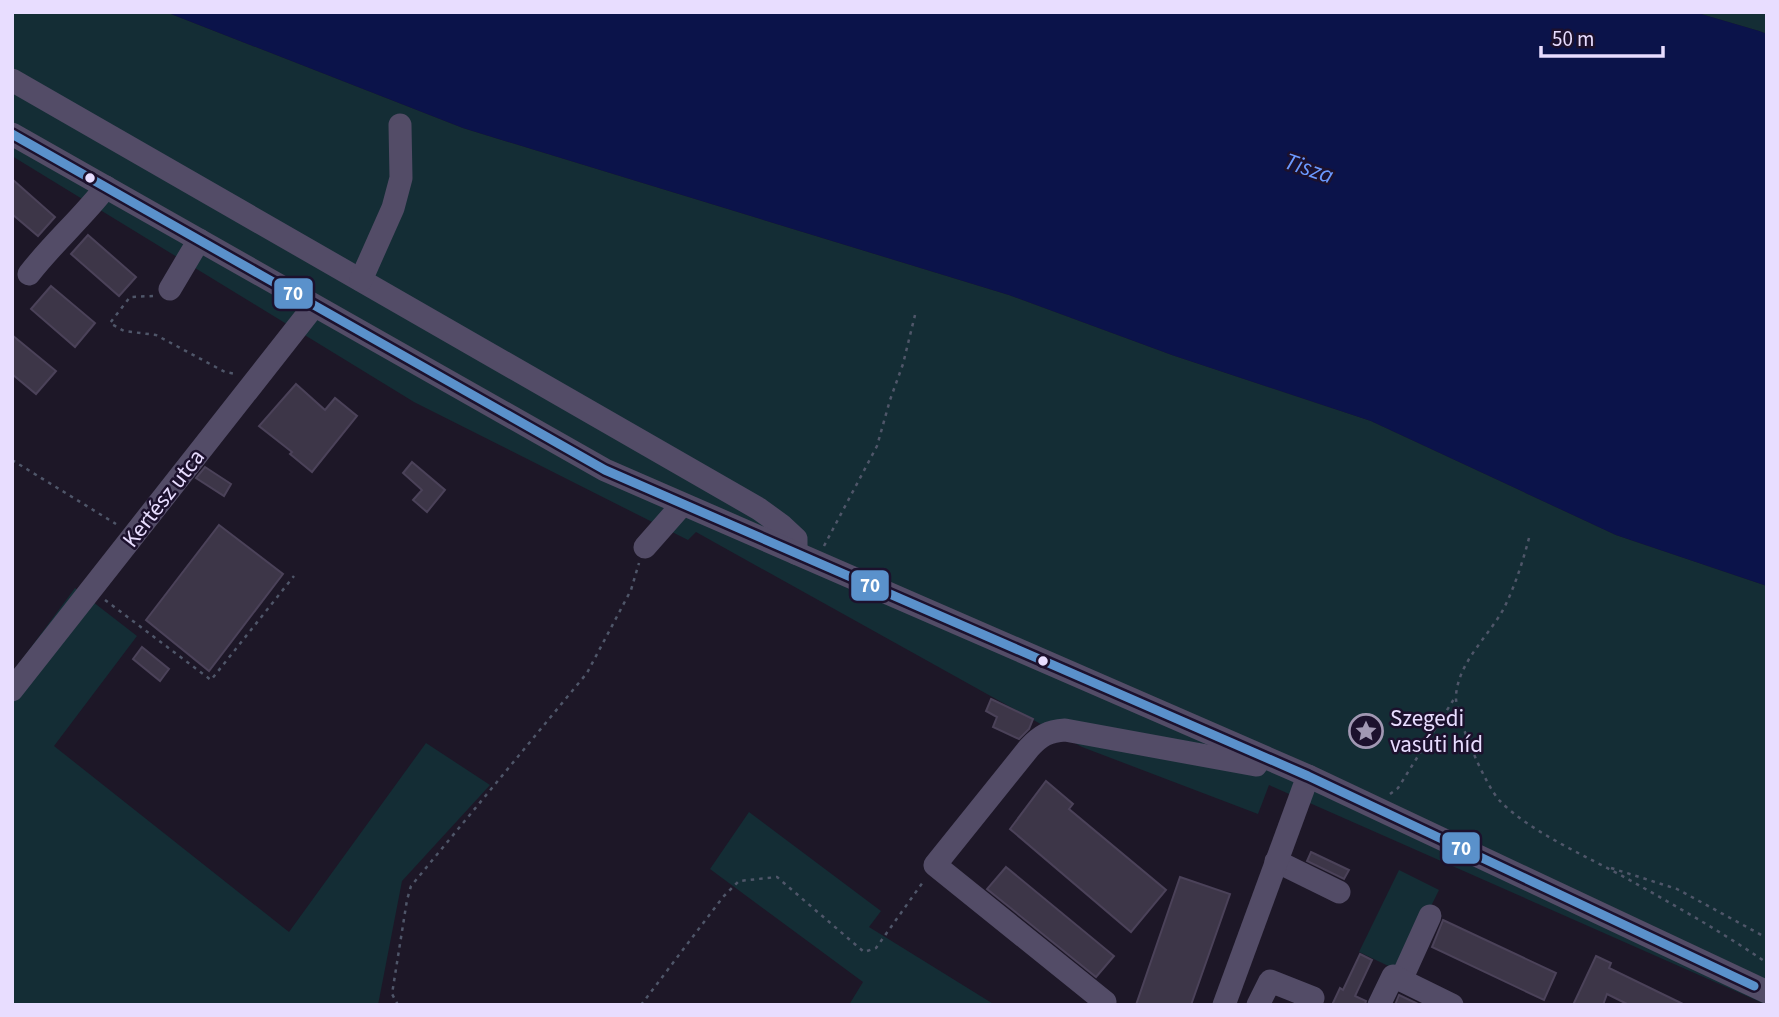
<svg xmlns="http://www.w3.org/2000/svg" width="1779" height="1017" font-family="'Source Sans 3',sans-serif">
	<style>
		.green { fill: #142d35 }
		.water { fill: #0b134a }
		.building { fill: #3d3648; stroke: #4b4259; stroke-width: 2 }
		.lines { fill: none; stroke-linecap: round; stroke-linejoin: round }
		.path { stroke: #4f5669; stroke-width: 2.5; stroke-dasharray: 3.5 5; stroke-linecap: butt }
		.minor { stroke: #534c67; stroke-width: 23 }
		.bus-1-casing { stroke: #1c112d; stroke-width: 14 }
		.bus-1 { stroke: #5a91cb; stroke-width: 9 }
		.bus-dot { fill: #e8ddff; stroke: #1c112d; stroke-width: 2.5 }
		.labels { text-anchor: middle; stroke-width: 5; stroke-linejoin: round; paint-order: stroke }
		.street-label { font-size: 23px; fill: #e8ddff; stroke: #1c112d }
		.poi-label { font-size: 23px; fill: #e8ddff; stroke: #1c112d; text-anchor: start }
		.water-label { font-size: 24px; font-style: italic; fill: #6b99ff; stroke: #1c112d }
		.line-badge { stroke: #1c112d; stroke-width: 2.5 }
		.badge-label { font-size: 19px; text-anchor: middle; font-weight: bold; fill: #fff }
	</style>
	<rect width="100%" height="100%" fill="#1d1727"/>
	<g class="green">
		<path d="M 12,12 L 166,12 L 463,128 L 1009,295 L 1172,355 L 1371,421 L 1616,535 L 1767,586 L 1767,1005 L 1269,785 L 1258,814 L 1082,747 L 696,532 L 688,540 L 414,402 L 12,156 Z"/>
		<path d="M 1694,12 L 1767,12 L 1767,34 L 1759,31 Z"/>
		<path d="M 75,588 L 137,636 L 54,746 L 289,932 L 426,743 L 490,785 L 402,881 L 378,1005 L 12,1005 L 12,673 Z"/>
		<path d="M 749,812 L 881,911 L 869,927 L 995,1005 L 849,1005 L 863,982 L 710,869 Z"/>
		<path d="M 1399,870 L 1439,890 L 1399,971 L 1359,952 Z"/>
	</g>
	<path class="water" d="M 166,12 L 1694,12 L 1759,31 L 1767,34 L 1767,586 L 1616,535 L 1371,421 L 1172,355 L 1009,295 L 463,128 Z"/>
	<g class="building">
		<path d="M 12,179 L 55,217 L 38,236 L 12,214 Z"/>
		<path d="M 88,235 L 136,277 L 119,296 L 71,254 Z"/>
		<path d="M 51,286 L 95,323 L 75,347 L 31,309 Z"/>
		<path d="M 12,335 L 56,371 L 36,394 L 12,374 Z"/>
		<path d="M 296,384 L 325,410 L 335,398 L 357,416 L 312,472 L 290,454 L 292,452 L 259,426 Z"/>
		<path d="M 412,462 L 445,490 L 427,512 L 413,500 L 422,490 L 403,473 Z"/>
		<path d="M 205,467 L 231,484 L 224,496 L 196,478 Z"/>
		<path d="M 219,525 L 283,574 L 209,671 L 146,620 Z"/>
		<path d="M 142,647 L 169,669 L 160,681 L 133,659 Z"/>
		<path d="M 991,699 L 1033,719 L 1029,729 L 1019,739 L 993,727 L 997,717 L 986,711 Z"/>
		<path d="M 1046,781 L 1073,804 L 1069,809 L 1166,890 L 1131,932 L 1010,829 Z"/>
		<path d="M 1311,852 L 1349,870 L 1344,879 L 1307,861 Z"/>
		<path d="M 1006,867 L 1114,956 L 1096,977 L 987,889 Z"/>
		<path d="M 1180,877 L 1230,894 L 1191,1005 L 1136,1005 Z"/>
		<path d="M 1443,920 L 1556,973 L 1544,1000 L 1432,947 Z"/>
		<path d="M 1360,954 L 1372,960 L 1355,996 L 1366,1001 L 1365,1005 L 1332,1005 L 1340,988 L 1343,990 Z"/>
		<path d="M 1596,956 L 1611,963 L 1609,968 L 1685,1005 L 1629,1005 L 1607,994 L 1603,1005 L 1573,1005 Z"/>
		<path d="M 1399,995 L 1420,1005 L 1395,1005 Z"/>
	</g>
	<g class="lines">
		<g class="path">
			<path d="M 153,296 L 130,297 L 110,323 L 124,331 L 156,335 L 225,372 L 236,374"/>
			<path d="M 12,460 L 116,524"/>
			<path d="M 1529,538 C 1523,561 1515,586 1504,608 C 1489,636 1459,661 1456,695 C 1454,714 1486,787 1500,801 C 1530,832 1588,857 1626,878 C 1674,905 1722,932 1767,963"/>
			<path d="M 824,546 L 877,446 L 890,400 L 903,364 L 915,315"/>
			<path d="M 105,600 L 211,680 L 294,576"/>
			<path d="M 1390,794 L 1398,788 L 1454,699"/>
			<path d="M 1611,868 L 1677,889 L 1767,938"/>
			<path d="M 398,1005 L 392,994 L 407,900 L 411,886 L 587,673 L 631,590 L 639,563"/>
			<path d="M 641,1005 L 723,897 L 739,881 L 777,877 L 864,952 L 876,948 L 923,882"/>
		</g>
		<g class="minor">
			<path d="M 12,80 L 759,509 L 781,525 L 796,539 L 796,553"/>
			<path d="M 12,134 L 605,470 L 1308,776 L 1767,992"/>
			<path d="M 29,274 C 53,243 82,218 106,187"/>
			<path d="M 361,280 L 393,208 L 401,178 L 400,125"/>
			<path d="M 170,289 L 199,240"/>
			<path d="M 645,547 L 682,505"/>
			<path d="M 12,690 L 314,306"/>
			<path d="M 1276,861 L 1339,892"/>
			<path d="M 1401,980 L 1430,916"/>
			<path d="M 1105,1002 L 935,865 L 1029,748 C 1040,736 1048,731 1065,730 L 1256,765 L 1260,759"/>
			<path d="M 1224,1005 L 1308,776"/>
			<path d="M 1258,1005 L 1270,981 L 1313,998 L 1310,1005"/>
			<path d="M 1379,1005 L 1393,976 L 1452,1005"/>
		</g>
		<g class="bus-1-casing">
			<path id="bus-1" d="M 12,134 L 605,470 L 1308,776 L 1754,986"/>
		</g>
		<use href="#bus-1" class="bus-1"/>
	</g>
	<defs>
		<g id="sight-ring" transform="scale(1.75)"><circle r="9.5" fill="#1c112d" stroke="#a198b3" stroke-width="1.5"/><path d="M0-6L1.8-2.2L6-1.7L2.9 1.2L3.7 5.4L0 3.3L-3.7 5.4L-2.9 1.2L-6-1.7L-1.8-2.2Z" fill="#a198b3"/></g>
	</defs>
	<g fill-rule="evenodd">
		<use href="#sight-ring" x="1366" y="731"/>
	</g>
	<g class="bus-dot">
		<circle cx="90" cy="178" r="6"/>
		<circle cx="1043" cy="661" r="6"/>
	</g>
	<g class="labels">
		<g class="street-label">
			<text transform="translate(163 498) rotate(-52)" y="8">Kertész utca</text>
		</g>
		<g class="poi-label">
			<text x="1390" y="726">Szegedi<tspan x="1390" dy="26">vasúti híd</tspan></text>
		</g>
		<g class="water-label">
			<text transform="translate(1309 168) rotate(19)" y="8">Tisza</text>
		</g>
	</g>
	<g class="line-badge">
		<rect x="273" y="277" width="41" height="33" rx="7" fill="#5a91cb"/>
		<rect x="850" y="569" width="40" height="33" rx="7" fill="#5a91cb"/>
		<rect x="1441" y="831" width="40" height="34" rx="7" fill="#5a91cb"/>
	</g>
	<g class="badge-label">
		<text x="293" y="300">70</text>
		<text x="870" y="592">70</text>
		<text x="1461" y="855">70</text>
	</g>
	<rect width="1779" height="1017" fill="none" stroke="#e8ddff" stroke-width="28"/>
	<path d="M1541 46v10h122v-10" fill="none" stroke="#e8ddff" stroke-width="3.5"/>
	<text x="1552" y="46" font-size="21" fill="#e8ddff" stroke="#1c112d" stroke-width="5" paint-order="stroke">50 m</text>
</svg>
